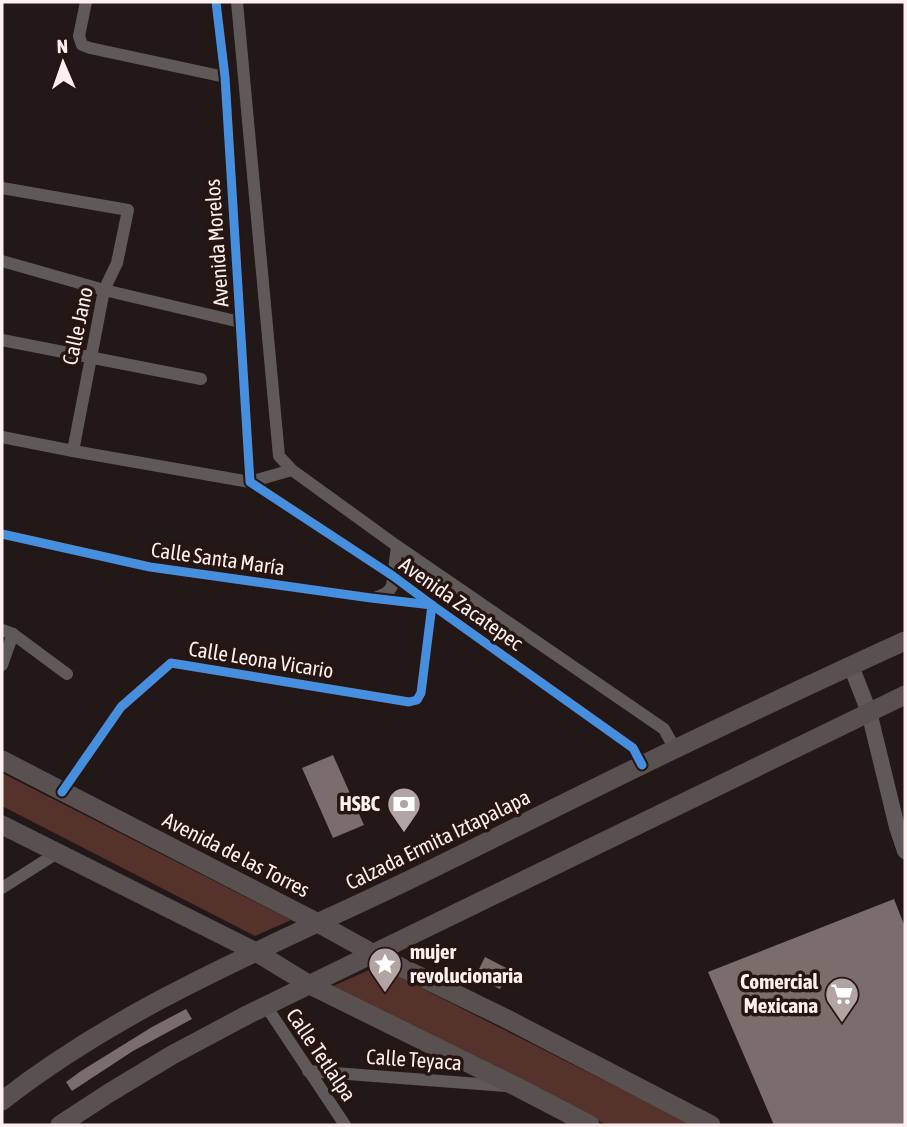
<svg xmlns="http://www.w3.org/2000/svg" width="907" height="1127" font-family="'Asap Condensed',sans-serif">
	<style>
		.green { fill: #55322c }
		.building { fill: #7b6d6b }
		.lines { fill: none; stroke-linecap: round; stroke-linejoin: round }
		.minor { stroke: #5f5a59; stroke-width: 12 }
		.tertiary { stroke: #5f5a59; stroke-width: 16 }
		.primary { stroke: #585150; stroke-width: 19 }
		.cycleway-casing { stroke: #271512; stroke-width: 13 }
		.cycleway { stroke: #468fdf; stroke-width: 9 }
		.labels { text-anchor: middle; stroke-width: 7; stroke-linejoin: round; paint-order: stroke }
		.street-label { font-size: 21px; fill: #fef0ee; stroke: #271512 }
		.poi-label { font-size: 21px; font-weight: bold; fill: #fef0ee; stroke: #271512; text-anchor: end }
	</style>
	<rect width="100%" height="100%" fill="#221817"/>
	<g class="green">
		<path d="M 2,773 L 291,920 L 255,936 L 2,806 Z"/>
		<path d="M 378,966 L 692,1125 L 607,1125 L 333,986 Z"/>
	</g>
	<g class="building">
		<path d="M 333,755 L 364,825 L 333,838 L 302,768 Z"/>
		<path d="M 894,899 L 905,927 L 905,1125 L 774,1125 L 708,972 Z"/>
		<path d="M 485,957 L 510,970 L 500,989 L 475,977 Z"/>
		<path d="M 186,1009 L 192,1019 L 133,1051 L 72,1091 L 66,1082 L 81,1071 L 152,1027 Z"/>
	</g>
	<g class="lines">
		<g class="minor">
			<path d="M 86,2 L 79,36 L 82,45 L 90,48 L 225,77"/>
			<path d="M 216,2 L 225,77 L 250,482 L 393,576 L 432,605 L 633,748 L 642,765"/>
			<path d="M 237,2 L 279,456 L 292,470 L 397,546 L 664,729 L 675,749"/>
			<path d="M 2,188 L 128,210 L 117,263 L 104,290 L 73,451"/>
			<path d="M 2,261 L 104,290 L 240,322"/>
			<path d="M 2,340 L 201,379"/>
			<path d="M 2,437 L 73,451 L 250,482 L 292,470"/>
			<path d="M 2,534 L 150,567 L 371,598 L 432,605 L 421,693 L 417,700 L 409,702 L 171,663 L 121,707 L 62,792"/>
			<path d="M 374,598 C 382,595 388,594 392,586 L 397,546"/>
			<path d="M 2,630 L 13,634 L 67,674"/>
			<path d="M 2,665 L 13,634"/>
			<path d="M 2,888 L 57,853"/>
			<path d="M 266,1006 L 345,1125"/>
			<path d="M 308,1071 L 506,1086"/>
		</g>
		<path class="tertiary" d="M 851,666 L 869,712 L 897,827 L 905,851"/>
		<g class="primary">
			<path d="M 2,760 L 318,923 L 374,954 L 505,1018 L 711,1125"/>
			<path d="M 2,825 L 256,952 L 310,985 L 517,1087 L 590,1125"/>
			<path d="M 2,1101 C 123,1006 267,948 405,882 C 496,838 585,792 675,749 C 752,712 828,676 905,641"/>
			<path d="M 60,1125 L 109,1093 L 172,1055 L 247,1015 L 905,695"/>
		</g>
		<g class="cycleway-casing">
			<g id="cycleway">
				<path d="M 216,2 L 225,77 L 250,482 L 393,576 L 432,605 L 633,748 L 642,765"/>
				<path d="M 2,534 L 150,567 L 371,598 L 432,605 L 421,693 L 417,700 L 409,702 L 171,663 L 121,707 L 62,792"/>
			</g>
		</g>
		<use href="#cycleway" class="cycleway"/>
	</g>
	<defs>
		<g id="bank-pin" transform="scale(1.75)"><path d="M0 17L-7.5 6A9.5 9.5 0 1 1 7.5 6Z" fill="#b1a4a3" stroke="#271512"/><path d="M-6-4H6V4H-6ZM0-2.3a2.3 2.3 0 1 0 0 4.6a2.3 2.3 0 1 0 0-4.6Z" fill="#fff"/></g>
		<g id="sight-pin" transform="scale(1.75)"><path d="M0 17L-7.5 6A9.5 9.5 0 1 1 7.5 6Z" fill="#b1a4a3" stroke="#271512"/><path d="M0-6L1.8-2.2L6-1.7L2.9 1.2L3.7 5.4L0 3.3L-3.7 5.4L-2.9 1.2L-6-1.7L-1.8-2.2Z" fill="#fff"/></g>
		<g id="supermarket-pin" transform="scale(1.75)"><path d="M0 17L-7.5 6A9.5 9.5 0 1 1 7.5 6Z" fill="#b1a4a3" stroke="#271512"/><path d="M-6-5.5h2.5l.6 2H6L4.5 2H-2.5L-4.4-4H-6ZM-1.5 3.2a1.3 1.3 0 1 0 .1 0ZM3 3.2a1.3 1.3 0 1 0 .1 0Z" fill="#fff"/></g>
	</defs>
	<g fill-rule="evenodd">
		<use href="#bank-pin" x="404" y="804"/>
		<use href="#sight-pin" x="385" y="964"/>
		<use href="#supermarket-pin" x="842" y="994"/>
	</g>
	<g class="labels">
		<g class="street-label">
			<text transform="translate(217 243) rotate(-94)" y="7">Avenida Morelos</text>
			<text transform="translate(78 326) rotate(-78)" y="7">Calle Jano</text>
			<text transform="translate(218 559) rotate(8)" y="7">Calle Santa María</text>
			<text transform="translate(461 604) rotate(35)" y="7">Avenida Zacatepec</text>
			<text transform="translate(261 660) rotate(9)" y="7">Calle Leona Vicario</text>
			<text transform="translate(438 840) rotate(-26)" y="7">Calzada Ermita Iztapalapa</text>
			<text transform="translate(236 855) rotate(27)" y="7">Avenida de las Torres</text>
			<text transform="translate(321 1055) rotate(56)" y="7">Calle Tetlalpa</text>
			<text transform="translate(414 1060) rotate(4)" y="7">Calle Teyaca</text>
		</g>
		<g class="poi-label">
			<text x="380" y="811">HSBC</text>
			<text x="410" y="959" text-anchor="start">mujer<tspan x="410" dy="24">revolucionaria</tspan></text>
			<text x="818" y="989">Comercial<tspan x="818" dy="24">Mexicana</tspan></text>
		</g>
	</g>
	<rect width="907" height="1127" fill="none" stroke="#fef0ee" stroke-width="7"/>
	<g transform="translate(63 63) rotate(358)" stroke="#271512" stroke-width="5" paint-order="stroke">
	<path d="M0-5L12 26L0 18L-12 26Z" fill="#fef0ee"/>
	<text y="-10" font-size="19" font-weight="bold" text-anchor="middle" fill="#fef0ee">N</text>
	</g>
</svg>
